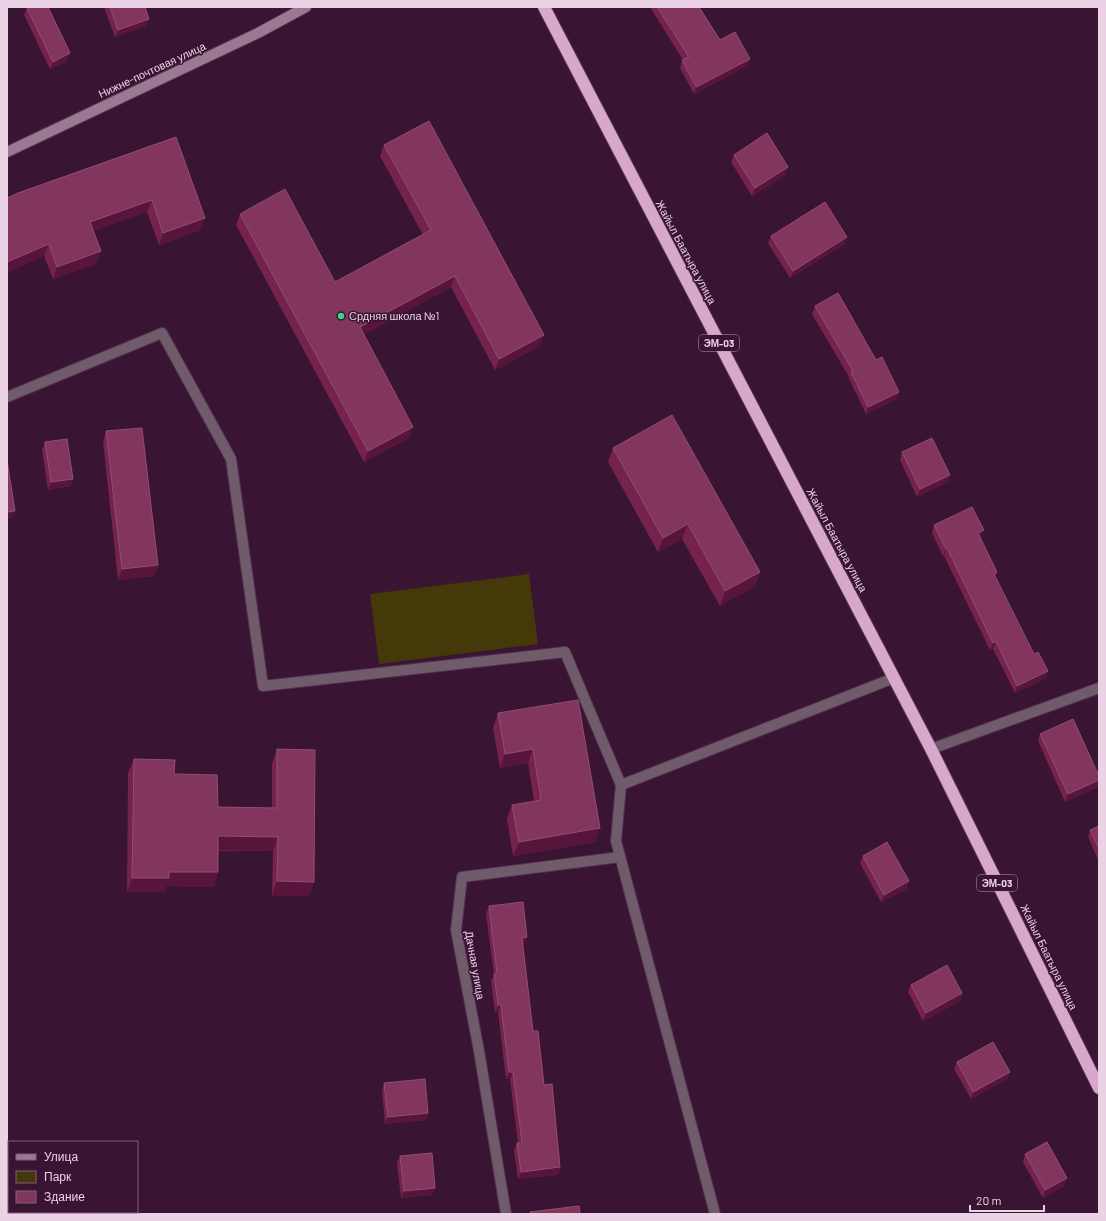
<svg xmlns="http://www.w3.org/2000/svg" width="1106" height="1221" font-family="Barlow,sans-serif">
	<style>
		.green { fill: #453909 }
		.lines { fill: none; stroke-linecap: round; stroke-linejoin: round }
		.lane-casing { stroke: #55324f; stroke-width: 12 }
		.street-casing { stroke: #55324f; stroke-width: 12 }
		.secondary-casing { stroke: #55324f; stroke-width: 12 }
		.highway-casing { stroke: #55324f; stroke-width: 14 }
		.lane { stroke: #6f5b6a; stroke-width: 10 }
		.street { stroke: #6f5b6a; stroke-width: 10 }
		.secondary { stroke: #997a92; stroke-width: 10 }
		.highway { stroke: #d7a7cc; stroke-width: 12 }
		.wall { fill: #75224c }
		.shaded-wall { fill: #58153b }
		.building { fill: #82355d; stroke: #924e72 }
		.poi-dot { fill: #33d882; stroke: #391433; stroke-width: 1.5 }
		.labels { text-anchor: middle; stroke-width: 3; stroke-linejoin: round; paint-order: stroke }
		.shield { fill: #391433; stroke: #b699b0; stroke-width: 1 }
		.shield-label { font-size: 10px; font-weight: bold; fill: #ebd2e5 }
		.street-label { font-size: 11px; fill: #ebd2e5; stroke: #391433 }
		.poi-label { font-size: 11px; fill: #ebd2e5; stroke: #391433; text-anchor: start }
	</style>
	<rect width="100%" height="100%" fill="#391433"/>
	<path class="green" d="M 529,574 L 538,644 L 379,664 L 370,594 Z"/>
	<g class="lines">
		<g class="lane-casing">
			<g id="lane">
				<path d="M 7,397 L 162,333 L 231,459 L 263,686 L 565,652 L 621,785"/>
				<path d="M 715,1214 L 616,841 L 621,785 L 894,678"/>
			</g>
		</g>
		<g class="street-casing">
			<g id="street">
				<path d="M 931,749 L 1099,688"/>
				<path d="M 506,1214 L 479,1051 L 456,930 L 462,877 L 620,857"/>
			</g>
		</g>
		<g class="secondary-casing">
			<path id="secondary" d="M 7,152 L 258,33 L 306,7"/>
		</g>
		<g class="highway-casing">
			<path id="highway" d="M 544,7 L 931,749 L 1099,1088"/>
		</g>
		<use href="#lane" class="lane"/>
		<use href="#street" class="street"/>
		<use href="#secondary" class="secondary"/>
		<use href="#highway" class="highway"/>
	</g>
	<g class="wall">
		<path d="M 104,7 L 145,7 L 146,26 L 115,37 Z"/>
		<path d="M 650,7 L 699,7 L 720,40 L 750,59 L 747,66 L 694,94 L 680,68 L 682,60 L 683,60 Z"/>
		<path d="M 27,8 L 67,61 L 50,69 L 24,15 Z"/>
		<path d="M 176,137 L 205,218 L 200,230 L 159,245 L 147,212 L 93,231 L 96,264 L 53,279 L 44,256 L 18,193 Z"/>
		<path d="M 384,145 L 540,346 L 495,370 L 451,287 L 364,334 L 409,438 L 364,462 L 236,225 L 240,214 L 335,282 L 423,235 L 380,156 Z"/>
		<path d="M 734,155 L 788,167 L 785,175 L 752,196 L 731,162 Z"/>
		<path d="M 771,236 L 845,244 L 790,278 L 768,243 Z"/>
		<path d="M 815,306 L 876,360 L 899,392 L 896,399 L 866,414 L 849,379 L 849,377 L 812,314 Z"/>
		<path d="M 106,431 L 158,565 L 154,576 L 118,580 L 103,442 Z"/>
		<path d="M 45,442 L 73,479 L 71,486 L 48,490 L 42,450 Z"/>
		<path d="M 613,448 L 760,572 L 755,586 L 720,606 L 682,539 L 658,552 L 608,462 Z"/>
		<path d="M 902,452 L 950,475 L 948,482 L 917,497 L 900,460 Z"/>
		<path d="M 934,525 L 981,538 L 997,572 L 995,577 L 1034,654 L 1048,671 L 1045,679 L 1015,693 L 993,649 L 990,650 L 944,556 L 943,556 L 932,533 Z"/>
		<path d="M 578,700 L 600,828 L 595,842 L 513,856 L 507,819 L 512,805 L 534,801 L 528,763 L 500,768 L 493,728 L 498,713 Z"/>
		<path d="M 1040,734 L 1098,787 L 1065,802 L 1038,741 Z"/>
		<path d="M 277,749 L 314,882 L 309,896 L 272,896 L 273,851 L 218,851 L 218,872 L 213,887 L 166,886 L 164,892 L 127,892 L 128,773 L 134,759 L 174,774 L 218,807 L 272,808 L 272,764 Z"/>
		<path d="M 1099,826 L 1099,862 L 1088,837 L 1090,830 Z"/>
		<path d="M 863,856 L 909,881 L 906,889 L 881,902 L 860,863 Z"/>
		<path d="M 489,906 L 524,945 L 523,945 L 533,1031 L 560,1167 L 558,1175 L 518,1179 L 514,1150 L 517,1143 L 518,1143 L 510,1079 L 506,1079 L 498,1012 L 495,1013 L 491,981 L 494,975 L 486,914 Z"/>
		<path d="M 911,985 L 962,993 L 960,1001 L 923,1021 L 908,992 Z"/>
		<path d="M 957,1062 L 1010,1072 L 1007,1079 L 971,1099 L 954,1069 Z"/>
		<path d="M 384,1083 L 428,1113 L 426,1120 L 385,1124 L 382,1090 Z"/>
		<path d="M 1025,1154 L 1064,1186 L 1043,1198 L 1023,1162 Z"/>
		<path d="M 400,1156 L 435,1188 L 432,1195 L 401,1198 L 397,1163 Z"/>
	</g>
	<g class="shaded-wall">
		<path d="M 149,19 L 146,26 L 115,37 L 118,30 Z"/>
		<path d="M 70,53 L 67,61 L 50,69 L 53,62 Z"/>
		<path d="M 750,59 L 747,66 L 694,94 L 696,87 Z"/>
		<path d="M 788,167 L 785,175 L 752,196 L 755,188 Z"/>
		<path d="M 152,200 L 147,212 L 85,234 L 90,222 Z"/>
		<path d="M 205,218 L 200,230 L 159,245 L 163,233 Z"/>
		<path d="M 847,237 L 845,244 L 790,278 L 793,271 Z"/>
		<path d="M 49,244 L 44,256 L 7,273 L 7,262 Z"/>
		<path d="M 101,251 L 96,264 L 53,279 L 57,267 Z"/>
		<path d="M 455,276 L 451,287 L 356,338 L 360,327 Z"/>
		<path d="M 544,335 L 540,346 L 495,370 L 499,359 Z"/>
		<path d="M 899,392 L 896,399 L 866,414 L 868,407 Z"/>
		<path d="M 413,427 L 409,438 L 364,462 L 368,451 Z"/>
		<path d="M 950,475 L 948,482 L 917,497 L 920,489 Z"/>
		<path d="M 73,479 L 71,486 L 48,490 L 51,482 Z"/>
		<path d="M 15,511 L 12,518 L 7,519 L 7,512 Z"/>
		<path d="M 688,524 L 682,539 L 658,552 L 663,538 Z"/>
		<path d="M 984,530 L 981,538 L 975,541 L 978,533 Z"/>
		<path d="M 947,548 L 944,556 L 943,556 L 946,549 Z"/>
		<path d="M 158,565 L 154,576 L 118,580 L 122,569 Z"/>
		<path d="M 760,572 L 755,586 L 720,606 L 725,591 Z"/>
		<path d="M 996,641 L 993,649 L 990,650 L 993,643 Z"/>
		<path d="M 1048,671 L 1045,679 L 1015,693 L 1017,686 Z"/>
		<path d="M 533,749 L 528,763 L 500,768 L 505,754 Z"/>
		<path d="M 1099,780 L 1099,783 L 1098,787 L 1065,802 L 1068,794 Z"/>
		<path d="M 600,828 L 595,842 L 513,856 L 519,842 Z"/>
		<path d="M 218,836 L 278,837 L 273,851 L 213,850 Z"/>
		<path d="M 169,872 L 218,872 L 213,887 L 166,886 L 164,892 L 127,892 L 132,878 Z"/>
		<path d="M 277,881 L 314,882 L 309,896 L 272,896 Z"/>
		<path d="M 909,881 L 906,889 L 881,902 L 884,895 Z"/>
		<path d="M 527,937 L 524,945 L 519,945 L 522,938 Z"/>
		<path d="M 962,993 L 960,1001 L 923,1021 L 926,1013 Z"/>
		<path d="M 498,1005 L 501,1005 L 498,1012 L 495,1013 Z"/>
		<path d="M 509,1072 L 513,1072 L 510,1079 L 506,1079 Z"/>
		<path d="M 1010,1072 L 1007,1079 L 971,1099 L 973,1092 Z"/>
		<path d="M 428,1113 L 426,1120 L 385,1124 L 388,1117 Z"/>
		<path d="M 560,1167 L 558,1175 L 518,1179 L 521,1172 Z"/>
		<path d="M 1067,1178 L 1064,1186 L 1043,1198 L 1045,1190 Z"/>
		<path d="M 435,1188 L 432,1195 L 401,1198 L 404,1191 Z"/>
	</g>
	<g class="building">
		<path d="M 28,7 L 48,7 L 70,53 L 53,62 L 27,8 Z"/>
		<path d="M 110,7 L 145,7 L 149,19 L 118,30 Z"/>
		<path d="M 657,7 L 699,7 L 720,40 L 735,32 L 750,59 L 696,87 L 682,60 L 689,57 Z"/>
		<path d="M 429,121 L 544,335 L 499,359 L 455,276 L 360,327 L 413,427 L 368,451 L 240,214 L 285,189 L 335,282 L 431,230 L 384,145 Z"/>
		<path d="M 767,133 L 788,167 L 755,188 L 734,155 Z"/>
		<path d="M 176,137 L 205,218 L 163,233 L 152,200 L 90,222 L 101,251 L 57,267 L 49,244 L 7,262 L 7,198 L 18,193 Z"/>
		<path d="M 825,202 L 847,237 L 793,271 L 771,236 Z"/>
		<path d="M 838,293 L 876,360 L 882,357 L 899,392 L 868,407 L 851,372 L 853,371 L 815,306 Z"/>
		<path d="M 672,415 L 760,572 L 725,591 L 688,524 L 663,538 L 613,448 Z"/>
		<path d="M 142,428 L 158,565 L 122,569 L 106,431 Z"/>
		<path d="M 932,438 L 950,475 L 920,489 L 902,452 Z"/>
		<path d="M 67,439 L 73,479 L 51,482 L 45,442 Z"/>
		<path d="M 7,460 L 15,511 L 7,512 Z"/>
		<path d="M 972,507 L 984,530 L 978,533 L 997,572 L 994,574 L 1034,654 L 1038,652 L 1048,671 L 1017,686 L 996,641 L 993,643 L 947,548 L 946,549 L 934,525 Z"/>
		<path d="M 578,700 L 600,828 L 519,842 L 512,805 L 541,800 L 533,749 L 505,754 L 498,713 Z"/>
		<path d="M 1073,719 L 1099,776 L 1099,780 L 1068,794 L 1040,734 Z"/>
		<path d="M 277,749 L 315,750 L 314,882 L 277,881 L 278,837 L 218,836 L 218,872 L 169,872 L 169,878 L 132,878 L 134,759 L 175,760 L 174,774 L 217,775 L 218,807 L 277,808 Z"/>
		<path d="M 1099,826 L 1099,849 L 1090,830 Z"/>
		<path d="M 887,842 L 909,881 L 884,895 L 863,856 Z"/>
		<path d="M 523,902 L 527,937 L 522,938 L 533,1031 L 538,1031 L 544,1085 L 552,1084 L 560,1167 L 521,1172 L 517,1143 L 522,1142 L 513,1072 L 509,1072 L 501,1005 L 498,1005 L 494,974 L 497,973 L 489,906 Z"/>
		<path d="M 947,965 L 962,993 L 926,1013 L 911,985 Z"/>
		<path d="M 993,1042 L 1010,1072 L 973,1092 L 957,1062 Z"/>
		<path d="M 425,1079 L 428,1113 L 388,1117 L 384,1083 Z"/>
		<path d="M 1047,1142 L 1067,1178 L 1045,1190 L 1025,1154 Z"/>
		<path d="M 432,1153 L 435,1188 L 404,1191 L 400,1156 Z"/>
		<path d="M 579,1206 L 580,1214 L 530,1214 L 530,1212 Z"/>
	</g>
	<circle class="poi-dot" cx="341" cy="316" r="4"/>
	<g class="labels">
		<g class="shield">
			<rect x="699" y="335" width="40" height="16" rx="3"/>
			<rect x="977" y="875" width="40" height="16" rx="3"/>
		</g>
		<g class="shield-label">
			<text x="719" y="347">ЭМ-03</text>
			<text x="997" y="887">ЭМ-03</text>
		</g>
		<g class="street-label">
			<text transform="translate(152 70) rotate(-25)" y="4">Нижне-почтовая улица</text>
			<text transform="translate(686 252) rotate(62)" y="4">Жайыл Баатыра улица</text>
			<text transform="translate(837 540) rotate(62)" y="4">Жайыл Баатыра улица</text>
			<text transform="translate(1049 957) rotate(64)" y="4">Жайыл Баатыра улица</text>
			<text transform="translate(475 965) rotate(80)" y="4">Дачная улица</text>
		</g>
		<g class="poi-label">
			<text x="349" y="320">Срдняя школа №1</text>
		</g>
	</g>
	<rect width="1106" height="1221" fill="none" stroke="#ebd2e5" stroke-width="16"/>
	<rect x="8" y="1141" width="130" height="72" fill="#391433" stroke="#80607a"/>
	<rect x="16" y="1154" width="20" height="6" fill="#997a92" stroke="#80607a"/>
	<text x="44" y="1161" font-size="12" fill="#ebd2e5">Улица</text>
	<rect x="16" y="1171" width="20" height="12" fill="#453909" stroke="#80607a"/>
	<text x="44" y="1181" font-size="12" fill="#ebd2e5">Парк</text>
	<rect x="16" y="1191" width="20" height="12" fill="#82355d" stroke="#80607a"/>
	<text x="44" y="1201" font-size="12" fill="#ebd2e5">Здание</text>
	<path d="M970 1205v6h74v-6" fill="none" stroke="#ebd2e5" stroke-width="2"/>
	<text x="976" y="1205" font-size="12" fill="#ebd2e5" stroke="#391433" stroke-width="3" paint-order="stroke">20 m</text>
</svg>
